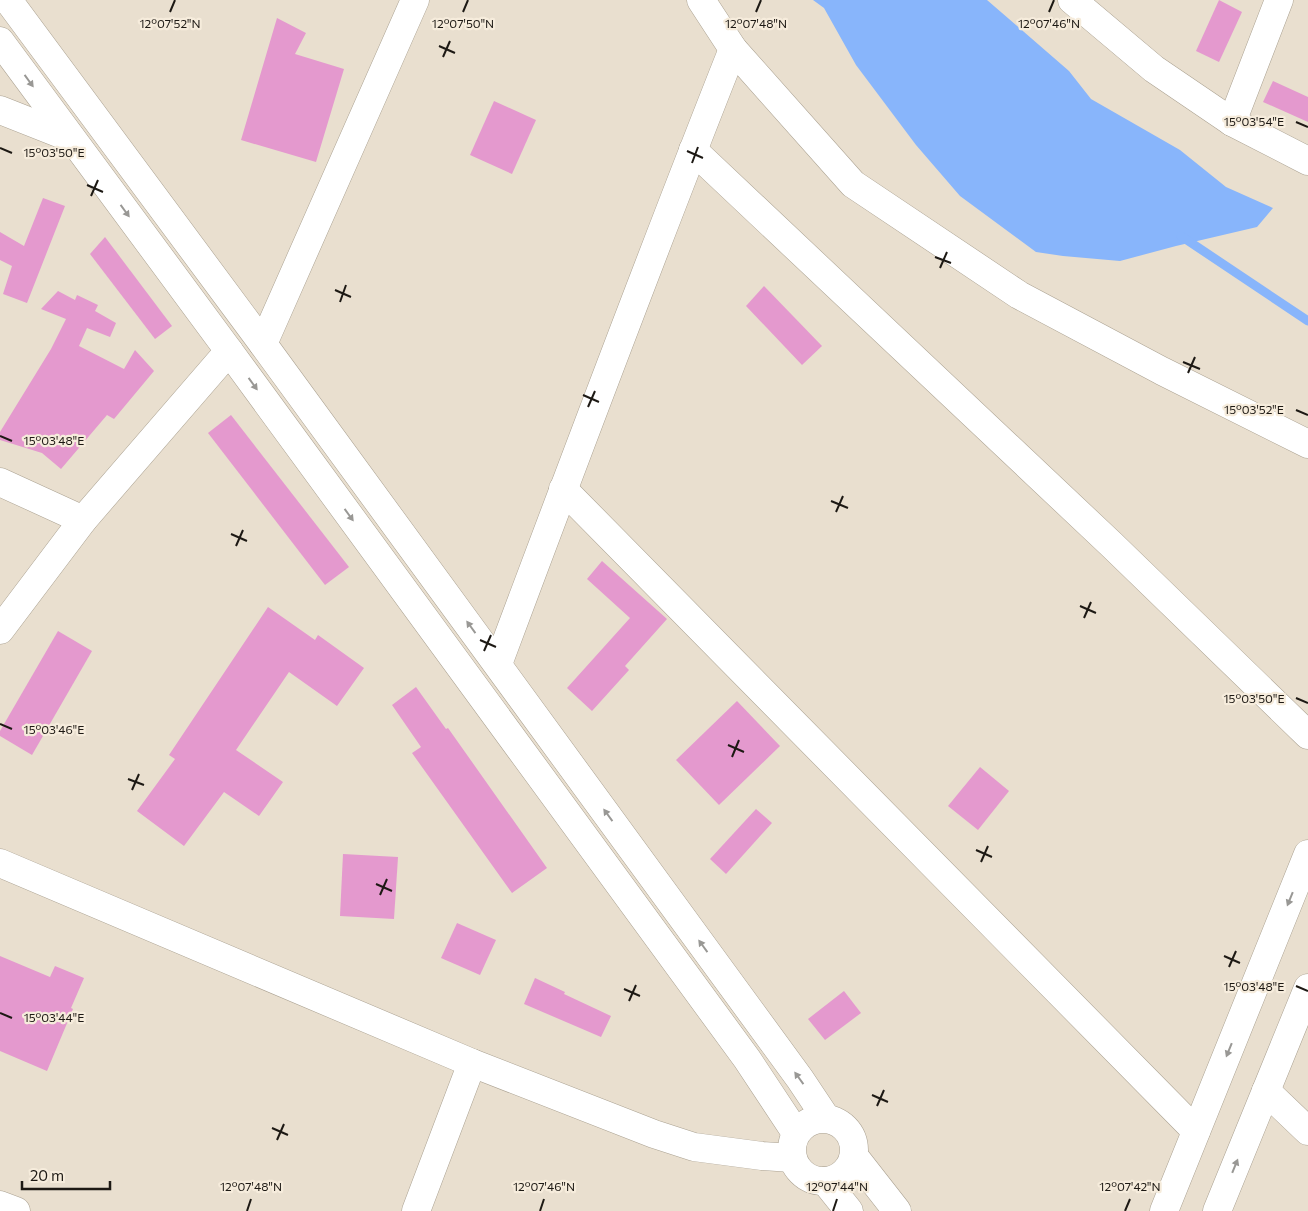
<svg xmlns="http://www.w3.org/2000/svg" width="1308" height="1211" font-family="Commissioner,sans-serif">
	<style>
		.water { fill: #88b5fb }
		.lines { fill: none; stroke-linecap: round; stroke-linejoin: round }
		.stream { stroke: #88b5fb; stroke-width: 9 }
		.building { fill: #e499ce }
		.street-casing { stroke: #aba292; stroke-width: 29 }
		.secondary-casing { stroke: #aba292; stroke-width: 29 }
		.primary-casing { stroke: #aba292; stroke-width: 29 }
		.street { stroke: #fff; stroke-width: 28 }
		.secondary { stroke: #fff; stroke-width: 28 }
		.primary { stroke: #fff; stroke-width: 28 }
		.oneway { fill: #999895 }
		.ticks { fill: none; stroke: #1d1914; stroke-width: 2 }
		.ticks-label { font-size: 12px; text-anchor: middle; fill: #1d1914; stroke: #f6ecdc; stroke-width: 4.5; stroke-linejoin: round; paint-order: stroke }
	</style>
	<rect width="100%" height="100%" fill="#e9dfcf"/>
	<path class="water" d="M 813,0 L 987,0 L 1069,71 L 1091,99 L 1180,150 L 1226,187 L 1273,208 L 1257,227 L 1176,246 L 1120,261 L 1063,256 L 1036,252 L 960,196 L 916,145 L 856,65 L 824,8 Z"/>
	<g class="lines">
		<path class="stream" d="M 1181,236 L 1308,321"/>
	</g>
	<g class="building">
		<path d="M 1219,0 L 1242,12 L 1219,62 L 1196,51 Z"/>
		<path d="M 277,18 L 306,33 L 295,54 L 344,69 L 316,162 L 241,140 Z"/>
		<path d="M 1273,81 L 1308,97 L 1308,122 L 1263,102 Z"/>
		<path d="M 494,101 L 536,120 L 512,174 L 470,155 Z"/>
		<path d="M 43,198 L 65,206 L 27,303 L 3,294 L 12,266 L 0,260 L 0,232 L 24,246 Z"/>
		<path d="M 105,237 L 172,326 L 155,339 L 90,254 Z"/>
		<path d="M 764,286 L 822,346 L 802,365 L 746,306 Z"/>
		<path d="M 58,291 L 75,300 L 77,295 L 98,305 L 95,311 L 116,323 L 110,337 L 87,328 L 79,346 L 124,369 L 135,350 L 154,371 L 114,419 L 107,415 L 61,469 L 42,453 L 0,440 L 0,432 L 51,349 L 66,319 L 41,309 Z"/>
		<path d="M 231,415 L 349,567 L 325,585 L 208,433 Z"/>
		<path d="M 602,561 L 667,619 L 625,666 L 629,670 L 592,711 L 567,688 L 630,618 L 587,579 Z"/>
		<path d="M 268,607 L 315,640 L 318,635 L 364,668 L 337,706 L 289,672 L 236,750 L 283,782 L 259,816 L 224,792 L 184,846 L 137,811 L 175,759 L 169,755 Z"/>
		<path d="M 58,631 L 92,651 L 32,755 L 0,736 L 0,731 Z"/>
		<path d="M 416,687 L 446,729 L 448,728 L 547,868 L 512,893 L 412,753 L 421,747 L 392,705 Z"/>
		<path d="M 737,701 L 780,746 L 719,805 L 676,760 Z"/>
		<path d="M 980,767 L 1009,791 L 978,830 L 948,806 Z"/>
		<path d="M 756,809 L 772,823 L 726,874 L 710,859 Z"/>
		<path d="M 343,854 L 398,857 L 394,919 L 340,916 Z"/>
		<path d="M 457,923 L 496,940 L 480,975 L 441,958 Z"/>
		<path d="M 0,956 L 50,977 L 55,966 L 84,978 L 71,1008 L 73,1009 L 47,1071 L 0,1051 Z"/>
		<path d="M 535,978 L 565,992 L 564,994 L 611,1016 L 601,1037 L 524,1004 Z"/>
		<path d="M 844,991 L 861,1013 L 825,1040 L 808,1019 Z"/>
	</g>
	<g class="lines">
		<g class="street-casing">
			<g id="street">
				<path d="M 701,0 L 733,49 L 853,184 L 1019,295 L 1162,371 L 1308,444"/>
				<path d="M 1072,0 L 1154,69 L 1232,122 L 1308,161"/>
				<path d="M 0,110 L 71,138"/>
				<path d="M 1232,122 L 1279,0"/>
				<path d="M 693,150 L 1112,545 L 1308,735"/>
				<path d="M 263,344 L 415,0"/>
				<path d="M 0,482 L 83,520"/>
				<path d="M 563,489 L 1196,1131"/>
				<path d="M 0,630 L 83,520 L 229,351"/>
				<path d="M 498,664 C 575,458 652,253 733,49"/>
				<path d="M 0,863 L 472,1063 L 654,1134 L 694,1147 L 762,1156 L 792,1158"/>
				<path d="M 1266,1091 L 1308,1131"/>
				<path d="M 0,1205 L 16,1211"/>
				<path d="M 416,1211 L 472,1063"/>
			</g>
		</g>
		<g class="secondary-casing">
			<g id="secondary">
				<path d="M 8,0 L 263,344 L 800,1079 L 826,1118"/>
				<path d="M 0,41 L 229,351 L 747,1059 L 796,1133"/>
				<circle cx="823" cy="1150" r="31"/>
				<path d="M 854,1156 L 897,1211"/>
				<path d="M 825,1181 L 849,1211"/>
			</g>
		</g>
		<g class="primary-casing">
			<g id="primary">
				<path d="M 1164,1211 L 1308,854"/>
				<path d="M 1217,1211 L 1308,988"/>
			</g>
		</g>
		<use href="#street" class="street"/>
		<use href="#secondary" class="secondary"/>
		<use href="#primary" class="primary"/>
	</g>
	<defs><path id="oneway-solid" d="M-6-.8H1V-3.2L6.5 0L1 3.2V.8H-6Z" transform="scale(1.25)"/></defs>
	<g class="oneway">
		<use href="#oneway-solid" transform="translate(29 81) rotate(54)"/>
		<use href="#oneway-solid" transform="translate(125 211) rotate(54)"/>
		<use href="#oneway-solid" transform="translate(253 384) rotate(54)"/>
		<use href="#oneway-solid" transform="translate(349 515) rotate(54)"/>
		<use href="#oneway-solid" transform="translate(471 627) rotate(-126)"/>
		<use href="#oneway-solid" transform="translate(608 815) rotate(-126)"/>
		<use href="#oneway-solid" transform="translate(1290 899) rotate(112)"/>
		<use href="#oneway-solid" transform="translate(703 946) rotate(-126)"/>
		<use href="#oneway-solid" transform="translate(1229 1050) rotate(112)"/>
		<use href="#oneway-solid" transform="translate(799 1078) rotate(-126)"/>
		<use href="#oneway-solid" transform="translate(1235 1166) rotate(-68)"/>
	</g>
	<path class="ticks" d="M 170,12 L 175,0M 463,12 L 468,0M 756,12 L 761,0M 1049,12 L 1054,0M 439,46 L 455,53M 443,57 L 450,41M 1296,122 L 1308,127M 0,148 L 12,153M 687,151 L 703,158M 692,163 L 698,147M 87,185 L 103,192M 91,196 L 98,180M 935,257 L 951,263M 940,268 L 947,252M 335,290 L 351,297M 340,302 L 346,285M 1183,362 L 1200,369M 1188,373 L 1195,357M 583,395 L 599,402M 588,407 L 595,391M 1296,410 L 1308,415M 0,436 L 12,441M 831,501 L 848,508M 836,512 L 843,496M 231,534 L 247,541M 236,546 L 243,530M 1080,606 L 1096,613M 1084,618 L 1091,602M 480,640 L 496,647M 484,651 L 491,635M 1296,698 L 1308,703M 0,724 L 12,729M 728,745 L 744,752M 732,757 L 739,740M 128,779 L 144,785M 132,790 L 139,774M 976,850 L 992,857M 981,862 L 988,846M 376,884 L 392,891M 380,895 L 387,879M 1224,956 L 1240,963M 1229,967 L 1236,951M 1296,986 L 1308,991M 624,989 L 640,996M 629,1001 L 636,985M 0,1013 L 12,1018M 872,1095 L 888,1102M 877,1106 L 884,1090M 272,1128 L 288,1135M 277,1140 L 284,1124M 247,1211 L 251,1199M 540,1211 L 544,1199M 833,1211 L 837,1199M 1125,1211 L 1130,1199"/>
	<g class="ticks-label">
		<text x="170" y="28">12°07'52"N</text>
		<text x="756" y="28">12°07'48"N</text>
		<text x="1049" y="28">12°07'46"N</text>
		<text x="463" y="28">12°07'50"N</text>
		<text x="1254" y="126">15°03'54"E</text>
		<text x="54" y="157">15°03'50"E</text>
		<text x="1254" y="414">15°03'52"E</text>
		<text x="54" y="445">15°03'48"E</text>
		<text x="1254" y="703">15°03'50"E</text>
		<text x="54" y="734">15°03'46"E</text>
		<text x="1254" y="991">15°03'48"E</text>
		<text x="54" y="1022">15°03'44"E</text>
		<text x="251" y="1191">12°07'48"N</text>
		<text x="544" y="1191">12°07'46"N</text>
		<text x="837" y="1191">12°07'44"N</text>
		<text x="1130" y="1191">12°07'42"N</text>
	</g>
	<path d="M22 1181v8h88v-8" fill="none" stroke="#1d1914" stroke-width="2.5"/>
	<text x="30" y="1181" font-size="15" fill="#1d1914" stroke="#f6ecdc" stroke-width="4" paint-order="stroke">20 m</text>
</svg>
